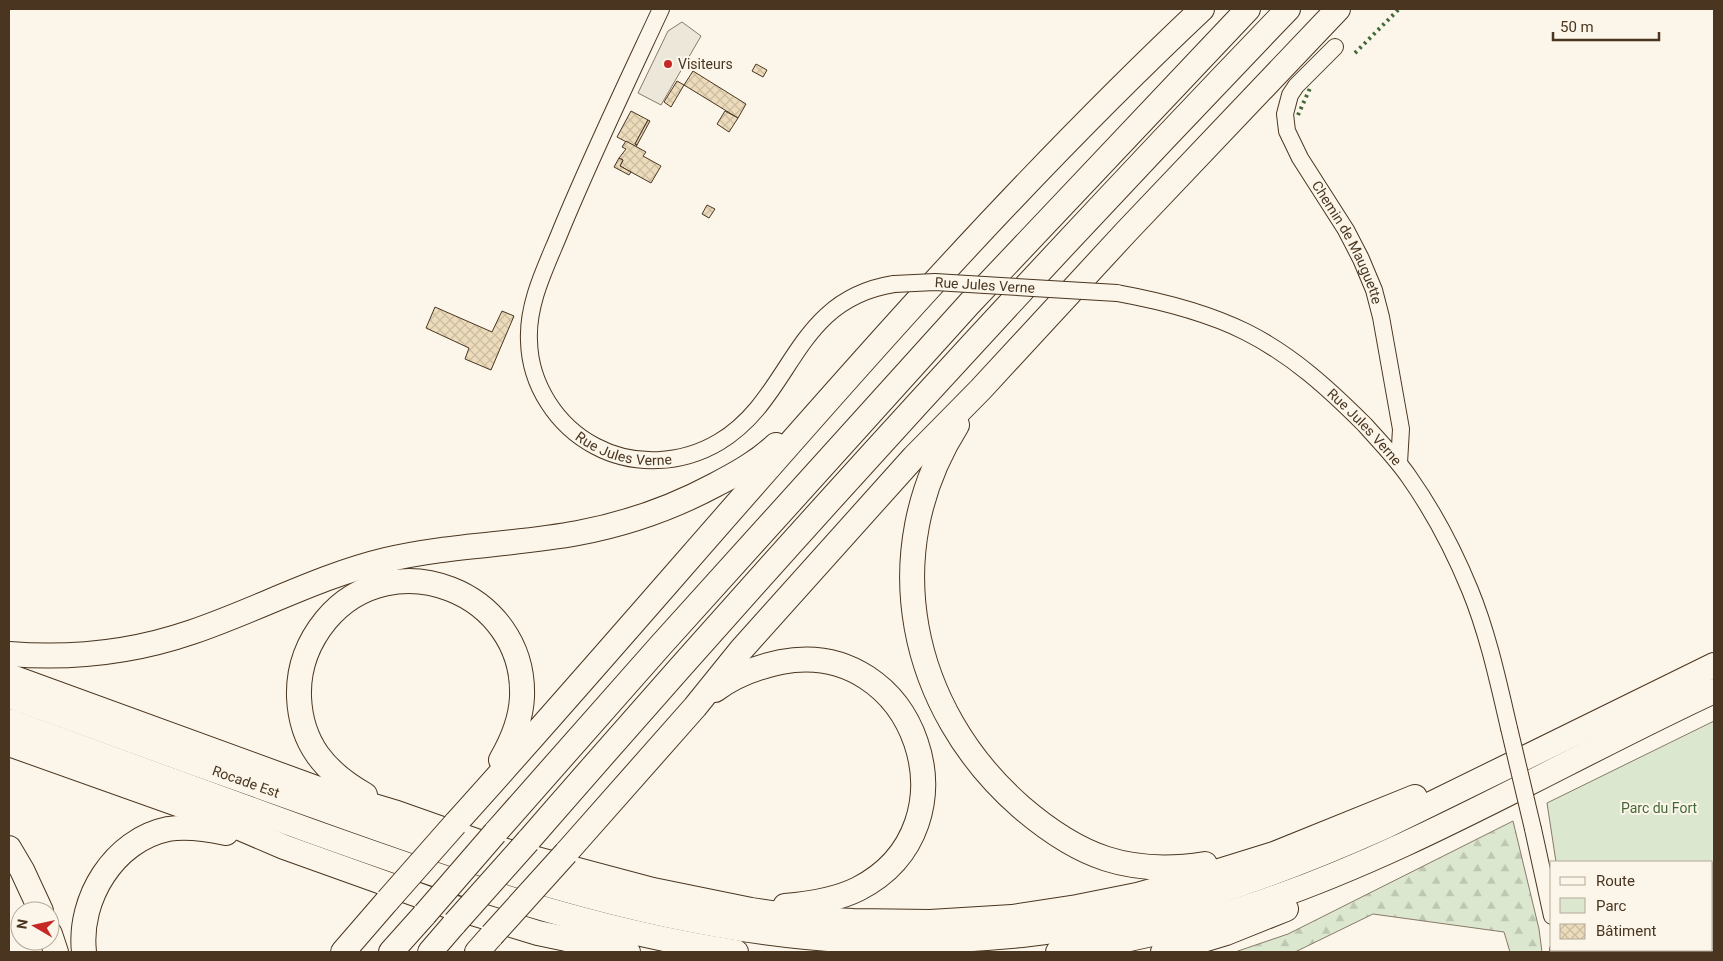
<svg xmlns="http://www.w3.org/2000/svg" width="1723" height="961" font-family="Roboto,sans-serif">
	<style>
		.forest { fill: url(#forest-firs); stroke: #887966 }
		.green { fill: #dce7d0; stroke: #887966 }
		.parking { fill: #ede7d9; stroke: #887966 }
		.building { fill: url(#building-cross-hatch); stroke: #4a3520 }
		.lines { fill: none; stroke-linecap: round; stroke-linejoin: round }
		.minor-casing { stroke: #4a3520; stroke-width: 18 }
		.highway-casing { stroke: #4a3520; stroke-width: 26 }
		.minor { stroke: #fbf6e9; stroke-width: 16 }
		.highway { stroke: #fbf6e9; stroke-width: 24 }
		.minor-bridge-casing { stroke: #4a3520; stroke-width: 18; stroke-linecap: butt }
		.highway-bridge-casing { stroke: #4a3520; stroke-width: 26; stroke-linecap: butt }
		.minor-bridge { stroke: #fbf6e9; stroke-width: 16 }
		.highway-bridge { stroke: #fbf6e9; stroke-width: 24 }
		.hedge { stroke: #436837; stroke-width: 4; stroke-dasharray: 2.5 4; stroke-linecap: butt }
		.poi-dot { fill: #c62828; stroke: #fbf6e9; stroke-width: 2 }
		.labels { text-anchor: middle; stroke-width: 4; stroke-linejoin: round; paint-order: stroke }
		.poi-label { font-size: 14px; fill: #4a3520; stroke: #fbf6e9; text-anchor: start }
		.street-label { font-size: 14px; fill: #4a3520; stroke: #fbf6e9 }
		.park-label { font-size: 14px; fill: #436837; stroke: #fbf6e9 }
	</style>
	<defs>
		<pattern id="forest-firs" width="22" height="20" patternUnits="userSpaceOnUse" patternTransform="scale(1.25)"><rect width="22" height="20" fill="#dce7d0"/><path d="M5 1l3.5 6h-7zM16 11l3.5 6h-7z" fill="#bec7b2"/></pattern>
		<pattern id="building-cross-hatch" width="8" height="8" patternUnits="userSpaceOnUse" patternTransform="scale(1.25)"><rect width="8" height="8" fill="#ecdcbc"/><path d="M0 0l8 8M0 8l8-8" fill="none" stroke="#ccbda1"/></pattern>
	</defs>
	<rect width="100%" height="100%" fill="#fbf6e9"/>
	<path class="forest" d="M 1513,821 L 1539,929 L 1542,952 L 1510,952 L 1504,932 L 1373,914 L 1295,952 L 1235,952 L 1288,934 Z"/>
	<path class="green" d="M 1714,721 L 1714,952 L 1571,952 L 1571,950 L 1712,950 L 1712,862 L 1556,862 L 1547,803 Z"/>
	<path class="parking" d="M 682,22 L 701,36 L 661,105 L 638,93 L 668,31 Z"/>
	<g class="building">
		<path d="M 756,64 L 767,70 L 763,77 L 752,71 Z"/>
		<path d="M 693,71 L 746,104 L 738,118 L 684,85 Z"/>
		<path d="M 677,81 L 684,85 L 671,107 L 664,102 Z"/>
		<path d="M 631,111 L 648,120 L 635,144 L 637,145 L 636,147 L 617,137 Z"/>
		<path d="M 725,111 L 738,118 L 729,132 L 717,124 Z"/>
		<path d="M 648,120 L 650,121 L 637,145 L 635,144 Z"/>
		<path d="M 626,141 L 646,152 L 643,156 L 661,166 L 651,183 L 620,166 L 623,160 L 619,158 L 626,149 L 622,147 Z"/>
		<path d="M 619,158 L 623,160 L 620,166 L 631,172 L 629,175 L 614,167 Z"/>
		<path d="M 707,205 L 715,209 L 709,218 L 702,214 Z"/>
		<path d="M 435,307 L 492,332 L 502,311 L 514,316 L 491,370 L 465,359 L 469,348 L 426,328 Z"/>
	</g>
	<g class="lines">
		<g class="minor-casing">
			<g id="minor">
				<path id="s1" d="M 661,9 C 627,82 592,155 561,230 C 547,265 527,302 529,341 C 530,385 557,426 595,446 C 634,467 682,464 719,442 C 794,397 792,300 894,284"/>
				<path id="s2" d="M 1335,47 L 1296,86 L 1290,95 L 1285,114 L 1287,131 L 1300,158 L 1346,230 L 1361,259 L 1374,290 L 1381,317 L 1401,429 L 1399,463"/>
				<path id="s3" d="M 1117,293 C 1161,301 1206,312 1246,332 C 1292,355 1329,389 1365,425 C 1380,442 1396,458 1409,477 C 1433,511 1454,551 1470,590 C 1488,634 1498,681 1509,728"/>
				<path d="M 1533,829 L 1552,916"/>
				<path d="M 1558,950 L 1558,952"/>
			</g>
		</g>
		<g class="highway-casing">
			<g id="highway">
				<path d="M 957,425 C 876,553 909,709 1021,807 C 1079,857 1129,876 1205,864"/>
				<path d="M 9,654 C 71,659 134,652 192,632 C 257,610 319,576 386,560 C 449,545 514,545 578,533 C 626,524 672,508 715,485 C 736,474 758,462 776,445"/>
				<path d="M 9,676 L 327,792 L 397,813 L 499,849 L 653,890 L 751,910 L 813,919 L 853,921 L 930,922 L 1012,917 L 1077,907 L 1137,895 L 1187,881 L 1274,854 L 1415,797"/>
				<path d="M 715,690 C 735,675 757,667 781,662 C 915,636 981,826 858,889 C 836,900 809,904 785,906"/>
				<path id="s4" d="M 9,696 C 113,734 216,771 320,808 C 478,865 638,921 806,937 C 878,944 950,942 1022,935 C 1149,921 1270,878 1386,826 L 1714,665"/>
				<path d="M 9,721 C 109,757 209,793 308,830 C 448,880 589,930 736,952"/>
				<path d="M 9,744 L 214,817 L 284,847 L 446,905 L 538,933 L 628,952"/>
				<path d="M 365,795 C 325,772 301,744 299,697 C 298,668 308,642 326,620 C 393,540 526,592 522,697 C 521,720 512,741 501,760"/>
				<path d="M 455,824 C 702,551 933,262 1202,9"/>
				<path d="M 495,833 L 661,645 L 969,304 L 1248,9"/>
				<path d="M 528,841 C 774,558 1028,279 1288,9"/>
				<path d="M 9,848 L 22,870 L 41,911"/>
				<path d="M 566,853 L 695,707 L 741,650 L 914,457 L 981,389 L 1126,232 L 1338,9"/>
				<path d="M 50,934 L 56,952"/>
				<path d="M 84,952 C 78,899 114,840 168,829 C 187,826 207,829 226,833"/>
				<path d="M 343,952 L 388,900"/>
				<path d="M 391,952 L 425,914"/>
				<path d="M 430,952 L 455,923"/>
				<path d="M 477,952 L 492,935"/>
				<path d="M 1058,952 C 1120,943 1179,929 1238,910 C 1405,857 1557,764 1714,691"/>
				<path d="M 1163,952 L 1226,933 L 1286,909"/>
			</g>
		</g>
		<use href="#minor" class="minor"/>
		<use href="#highway" class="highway"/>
		<g class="minor-bridge-casing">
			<g id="minor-bridge">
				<path id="s5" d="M 894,284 L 935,282 L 1117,293"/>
				<path d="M 1509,728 L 1533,829"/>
			</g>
		</g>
		<g class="highway-bridge-casing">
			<g id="highway-bridge">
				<path d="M 388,900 L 455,824"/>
				<path d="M 425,914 L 495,833"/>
				<path d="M 455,923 L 528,841"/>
				<path d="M 492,935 L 566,853"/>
			</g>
		</g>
		<use href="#minor-bridge" class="minor-bridge"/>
		<use href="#highway-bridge" class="highway-bridge"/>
		<g class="hedge">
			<path d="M 1355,53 L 1399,9"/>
			<path d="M 1298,115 L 1311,86"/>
		</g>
	</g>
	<circle class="poi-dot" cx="668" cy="64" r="5"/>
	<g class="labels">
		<g class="poi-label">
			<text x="678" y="69">Visiteurs</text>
		</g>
		<g class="street-label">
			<text dy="5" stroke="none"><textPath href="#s2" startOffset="230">Chemin de Mauguette</textPath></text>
			<text dy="5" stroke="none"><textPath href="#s5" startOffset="91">Rue Jules Verne</textPath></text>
			<text dy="5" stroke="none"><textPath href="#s3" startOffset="288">Rue Jules Verne</textPath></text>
			<text dy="5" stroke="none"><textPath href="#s1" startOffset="518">Rue Jules Verne</textPath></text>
			<text dy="5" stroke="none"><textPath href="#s4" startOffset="252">Rocade Est</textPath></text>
		</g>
		<g class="park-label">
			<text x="1659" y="813">Parc du Fort</text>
		</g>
	</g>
	<rect width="1723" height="961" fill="none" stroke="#4a3520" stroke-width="20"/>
	<rect x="1550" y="861" width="162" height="90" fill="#fbf6e9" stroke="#b4a999"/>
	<rect x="1560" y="877" width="25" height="8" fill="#fbf6e9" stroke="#b4a999"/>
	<text x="1596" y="886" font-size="15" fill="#4a3520">Route</text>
	<rect x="1560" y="898" width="25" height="15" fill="#dce7d0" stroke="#b4a999"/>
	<text x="1596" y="911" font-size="15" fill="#4a3520">Parc</text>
	<rect x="1560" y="924" width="25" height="15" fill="url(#building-cross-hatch)" stroke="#b4a999"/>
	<text x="1596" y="936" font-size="15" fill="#4a3520">Bâtiment</text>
	<g transform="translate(35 926) rotate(279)"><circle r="24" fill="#fbf6e9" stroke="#b4a999"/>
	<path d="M0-4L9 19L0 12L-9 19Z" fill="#c62828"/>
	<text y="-8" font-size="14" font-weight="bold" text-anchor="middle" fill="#4a3520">N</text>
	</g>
	<path d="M1553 32v8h106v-8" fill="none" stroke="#4a3520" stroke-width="2.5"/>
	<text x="1560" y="32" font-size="15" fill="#4a3520" stroke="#fbf6e9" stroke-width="4" paint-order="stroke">50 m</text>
</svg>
